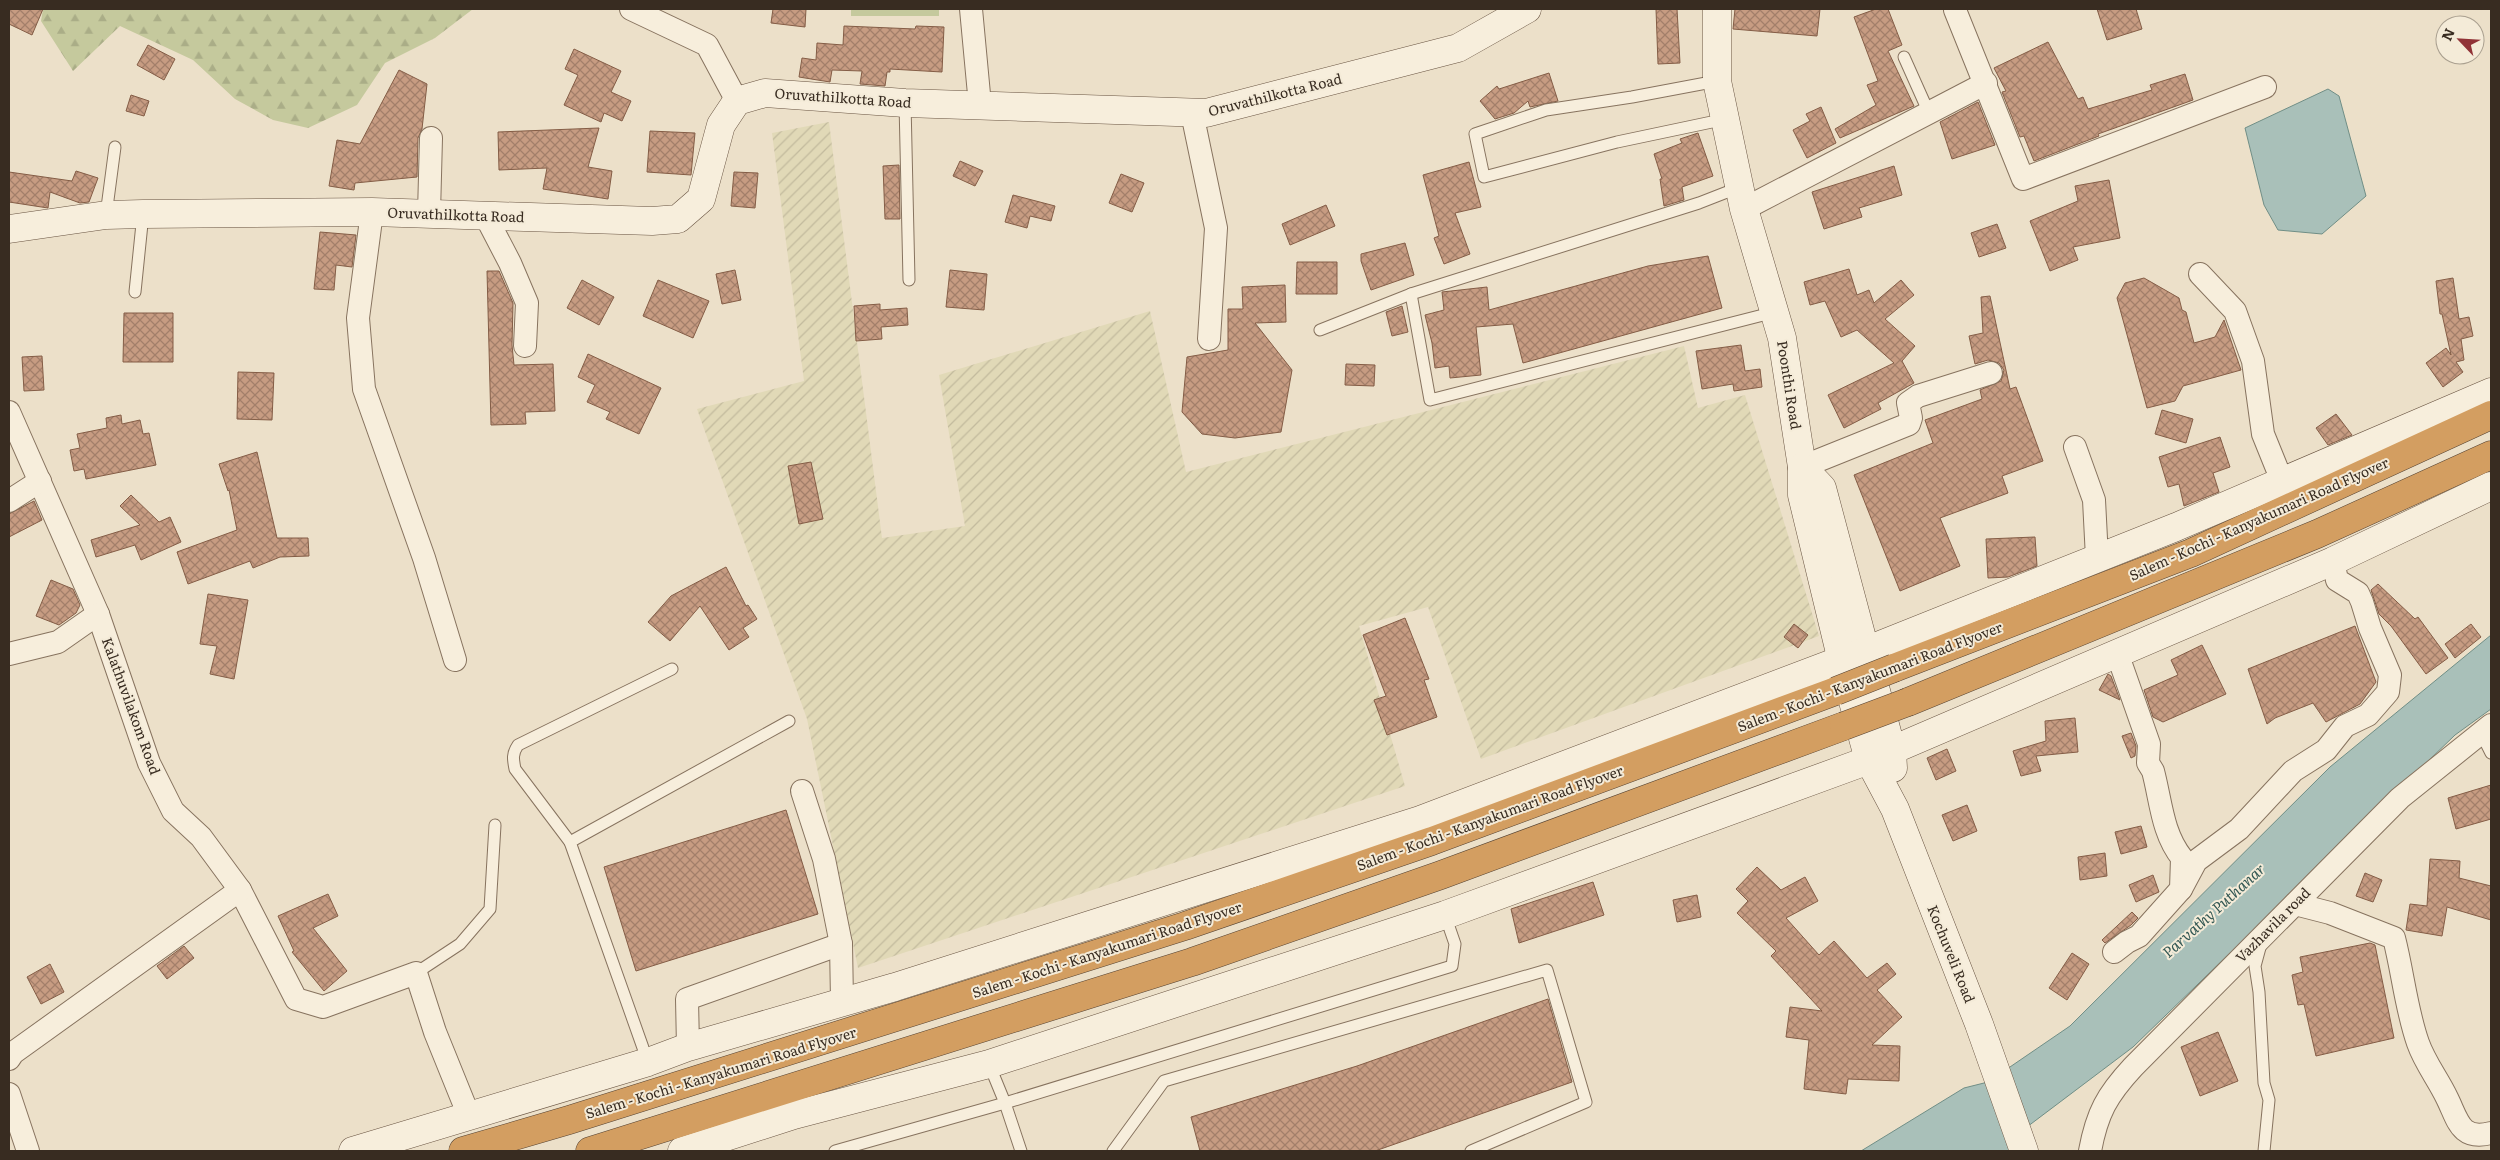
<svg xmlns="http://www.w3.org/2000/svg" width="2500" height="1160" font-family="Literata,serif">
	<style>
		.farmland { fill: url(#farmland-furrows) }
		.green { fill: #c5c99d }
		.forest { fill: url(#forest-firs) }
		.water { fill: #a9c0b9; stroke: #708e86 }
		.building { fill: url(#building-cross-hatch); stroke: #845d46 }
		.lines { fill: none; stroke-linecap: round; stroke-linejoin: round }
		.lane-casing { stroke: #87735f; stroke-width: 13 }
		.street-casing { stroke: #87735f; stroke-width: 24 }
		.secondary-casing { stroke: #695442; stroke-width: 29 }
		.highway-casing { stroke: #554232; stroke-width: 29 }
		.lane { stroke: #f7eedc; stroke-width: 11 }
		.street { stroke: #f7eedc; stroke-width: 22 }
		.secondary { stroke: #f7eedc; stroke-width: 28 }
		.highway { stroke: #d39e61; stroke-width: 28 }
		.highway-bridge-casing { stroke: #554232; stroke-width: 29; stroke-linecap: butt }
		.highway-bridge { stroke: #d39e61; stroke-width: 28 }
		.labels { text-anchor: middle; stroke-width: 4; stroke-linejoin: round; paint-order: stroke }
		.street-label { font-size: 14px; fill: #382c21; stroke: #f4ebd8 }
		.water-label { font-size: 15px; font-style: italic; fill: #325753; stroke: #f4ebd8 }
	</style>
	<defs>
		<pattern id="farmland-furrows" width="10" height="10" patternUnits="userSpaceOnUse" patternTransform="scale(1.25)"><rect width="10" height="10" fill="#e1d9b7"/><path d="M-1 1l2-2M0 10L10 0M9 11l2-2" fill="none" stroke="#c2ba9d"/></pattern>
		<pattern id="forest-firs" width="22" height="20" patternUnits="userSpaceOnUse" patternTransform="scale(1.25)"><rect width="22" height="20" fill="#c5c99d"/><path d="M5 1l3.5 6h-7zM16 11l3.5 6h-7z" fill="#aaad87"/></pattern>
		<pattern id="building-cross-hatch" width="8" height="8" patternUnits="userSpaceOnUse" patternTransform="scale(1.25)"><rect width="8" height="8" fill="#c79c82"/><path d="M0 0l8 8M0 8l8-8" fill="none" stroke="#a37f6a"/></pattern>
	</defs>
	<rect width="100%" height="100%" fill="#ece0c9"/>
	<path class="farmland" d="M 829,122 L 882,538 L 965,526 L 939,375 L 1150,311 L 1186,472 L 1684,346 L 1698,408 L 1745,395 L 1819,636 L 1481,759 L 1428,607 L 1359,626 L 1405,786 L 858,968 L 807,719 L 697,409 L 804,381 L 772,133 Z"/>
	<rect class="green" x="851" y="9" width="88" height="7"/>
	<path class="forest" d="M 43,9 L 473,9 L 435,38 L 385,63 L 357,105 L 308,128 L 273,120 L 235,99 L 193,60 L 120,26 L 73,71 L 41,21 Z"/>
	<g class="water">
		<path d="M 2328,89 L 2339,96 L 2366,196 L 2322,234 L 2278,230 L 2264,205 L 2245,128 Z"/>
		<path d="M 2491,635 L 2491,709 L 2455,735 L 2133,1047 L 2011,1139 L 2010,1151 L 1861,1151 L 1964,1088 L 1988,1082 L 2070,1026 L 2330,767 Z"/>
	</g>
	<g class="building">
		<path d="M 9,9 L 43,9 L 32,35 L 9,24 Z"/>
		<path d="M 773,9 L 806,9 L 805,27 L 771,23 Z"/>
		<path d="M 1656,9 L 1677,9 L 1680,63 L 1658,64 Z"/>
		<path d="M 1735,9 L 1820,9 L 1817,36 L 1733,29 Z"/>
		<path d="M 1876,9 L 1888,9 L 1902,45 L 1888,51 L 1914,106 L 1840,138 L 1835,129 L 1876,105 L 1867,85 L 1878,81 L 1854,17 Z"/>
		<path d="M 2097,9 L 2136,9 L 2142,29 L 2107,40 Z"/>
		<path d="M 844,26 L 915,29 L 916,26 L 944,27 L 942,72 L 890,69 L 890,72 L 887,72 L 885,86 L 860,84 L 862,71 L 832,70 L 830,82 L 799,77 L 802,58 L 816,60 L 817,43 L 843,45 Z"/>
		<path d="M 2048,42 L 2078,99 L 2083,97 L 2088,109 L 2152,90 L 2150,85 L 2185,74 L 2193,100 L 2098,134 L 2099,136 L 2034,161 L 2024,136 L 2020,137 L 2002,92 L 2006,91 L 1994,68 Z"/>
		<path d="M 148,45 L 175,59 L 164,80 L 137,65 Z"/>
		<path d="M 574,49 L 621,71 L 611,92 L 631,101 L 622,121 L 604,113 L 601,122 L 564,105 L 578,75 L 565,69 Z"/>
		<path d="M 399,70 L 427,84 L 422,129 L 418,138 L 417,177 L 355,183 L 354,190 L 329,186 L 337,140 L 360,144 Z"/>
		<path d="M 1549,73 L 1558,101 L 1530,107 L 1528,101 L 1514,113 L 1495,119 L 1480,101 L 1497,86 L 1499,89 Z"/>
		<path d="M 131,95 L 149,101 L 144,116 L 126,111 Z"/>
		<path d="M 1978,102 L 1995,145 L 1952,159 L 1940,122 Z"/>
		<path d="M 1821,107 L 1836,143 L 1807,158 L 1793,130 L 1810,121 L 1806,114 Z"/>
		<path d="M 599,128 L 588,167 L 612,171 L 608,199 L 543,189 L 547,168 L 499,170 L 498,132 Z"/>
		<path d="M 650,131 L 695,133 L 691,175 L 647,172 Z"/>
		<path d="M 1698,133 L 1713,176 L 1682,187 L 1684,200 L 1664,206 L 1660,179 L 1662,179 L 1654,154 L 1682,143 L 1680,139 Z"/>
		<path d="M 960,161 L 983,171 L 975,186 L 953,176 Z"/>
		<path d="M 1469,162 L 1481,207 L 1455,213 L 1470,254 L 1444,264 L 1434,238 L 1439,236 L 1423,175 Z"/>
		<path d="M 899,165 L 900,219 L 885,219 L 883,166 Z"/>
		<path d="M 1894,166 L 1902,195 L 1859,208 L 1862,217 L 1824,229 L 1812,192 Z"/>
		<path d="M 76,171 L 98,178 L 89,202 L 80,203 L 50,192 L 48,208 L 9,202 L 9,172 L 72,181 Z"/>
		<path d="M 734,172 L 758,173 L 755,208 L 731,206 Z"/>
		<path d="M 1121,174 L 1144,183 L 1132,212 L 1109,203 Z"/>
		<path d="M 2109,180 L 2120,238 L 2073,247 L 2078,260 L 2050,271 L 2030,221 L 2078,201 L 2075,186 Z"/>
		<path d="M 1013,195 L 1055,206 L 1051,221 L 1030,216 L 1027,228 L 1005,222 Z"/>
		<path d="M 1326,205 L 1335,226 L 1290,245 L 1282,224 Z"/>
		<path d="M 1997,224 L 2006,248 L 1979,257 L 1971,233 Z"/>
		<path d="M 320,232 L 356,235 L 352,267 L 336,265 L 334,290 L 314,289 Z"/>
		<path d="M 1405,243 L 1414,275 L 1371,290 L 1361,261 L 1361,254 Z"/>
		<path d="M 1708,256 L 1722,308 L 1523,363 L 1513,324 L 1476,327 L 1481,375 L 1450,378 L 1449,366 L 1435,368 L 1432,343 L 1425,315 L 1444,310 L 1442,292 L 1487,287 L 1489,310 L 1648,266 Z"/>
		<path d="M 1297,262 L 1337,262 L 1337,294 L 1296,294 Z"/>
		<path d="M 1849,269 L 1857,295 L 1869,290 L 1874,303 L 1901,280 L 1914,295 L 1885,319 L 1915,346 L 1902,361 L 1914,383 L 1878,403 L 1881,409 L 1844,428 L 1828,395 L 1894,363 L 1857,330 L 1841,337 L 1825,301 L 1810,305 L 1804,282 Z"/>
		<path d="M 735,270 L 741,300 L 722,304 L 716,274 Z"/>
		<path d="M 950,270 L 987,274 L 984,310 L 946,307 Z"/>
		<path d="M 487,271 L 499,271 L 513,303 L 512,345 L 514,365 L 553,364 L 555,411 L 525,412 L 526,424 L 491,425 Z"/>
		<path d="M 2144,278 L 2179,298 L 2182,310 L 2186,312 L 2194,343 L 2215,337 L 2224,320 L 2241,370 L 2183,386 L 2175,401 L 2147,408 L 2117,298 L 2125,283 Z"/>
		<path d="M 2453,278 L 2459,319 L 2469,317 L 2473,336 L 2461,339 L 2464,360 L 2456,362 L 2463,372 L 2443,387 L 2426,363 L 2446,348 L 2451,355 L 2442,314 L 2440,314 L 2436,281 Z"/>
		<path d="M 582,280 L 614,297 L 599,325 L 567,308 Z"/>
		<path d="M 658,280 L 709,301 L 693,338 L 643,316 Z"/>
		<path d="M 1285,285 L 1286,322 L 1255,323 L 1292,370 L 1281,432 L 1235,438 L 1202,434 L 1182,412 L 1187,357 L 1228,350 L 1228,309 L 1243,309 L 1242,287 Z"/>
		<path d="M 1990,296 L 2010,389 L 2016,387 L 2043,461 L 2002,476 L 2008,493 L 1940,518 L 1960,566 L 1900,591 L 1854,475 L 1933,443 L 1925,420 L 1982,399 L 1980,390 L 2001,381 L 2004,370 L 1999,363 L 1988,360 L 1975,364 L 1969,336 L 1983,333 L 1981,297 Z"/>
		<path d="M 880,304 L 880,310 L 907,308 L 908,325 L 881,327 L 882,339 L 856,341 L 854,306 Z"/>
		<path d="M 1402,306 L 1408,332 L 1392,336 L 1386,312 Z"/>
		<path d="M 124,313 L 173,313 L 173,362 L 123,362 Z"/>
		<path d="M 1741,345 L 1745,371 L 1760,369 L 1762,387 L 1734,391 L 1733,384 L 1702,389 L 1696,351 Z"/>
		<path d="M 588,354 L 661,388 L 639,434 L 606,419 L 610,412 L 587,402 L 595,385 L 578,377 Z"/>
		<path d="M 42,356 L 44,390 L 24,391 L 22,357 Z"/>
		<path d="M 1346,364 L 1375,365 L 1374,386 L 1345,385 Z"/>
		<path d="M 238,372 L 274,373 L 272,420 L 237,419 Z"/>
		<path d="M 2162,410 L 2193,419 L 2186,443 L 2155,434 Z"/>
		<path d="M 2336,414 L 2352,435 L 2328,445 L 2316,428 Z"/>
		<path d="M 121,415 L 122,424 L 140,420 L 143,434 L 149,433 L 156,465 L 86,479 L 84,469 L 74,471 L 70,450 L 80,448 L 77,434 L 107,428 L 106,418 Z"/>
		<path d="M 2220,437 L 2230,467 L 2213,473 L 2219,492 L 2184,506 L 2179,484 L 2168,487 L 2159,457 Z"/>
		<path d="M 257,452 L 277,538 L 308,538 L 309,556 L 280,557 L 253,568 L 250,561 L 188,584 L 177,552 L 237,530 L 229,490 L 228,491 L 219,464 Z"/>
		<path d="M 811,462 L 823,519 L 799,524 L 788,466 Z"/>
		<path d="M 131,495 L 159,522 L 170,517 L 181,542 L 141,560 L 135,545 L 96,557 L 91,540 L 140,525 L 120,506 Z"/>
		<path d="M 34,501 L 42,520 L 9,537 L 9,514 Z"/>
		<path d="M 2035,537 L 2037,566 L 2008,577 L 1988,578 L 1986,539 Z"/>
		<path d="M 726,567 L 746,606 L 748,605 L 757,619 L 743,628 L 749,637 L 729,650 L 700,606 L 670,641 L 648,622 L 671,596 Z"/>
		<path d="M 51,580 L 73,589 L 80,605 L 76,613 L 59,625 L 36,616 Z"/>
		<path d="M 2378,584 L 2415,619 L 2418,617 L 2448,658 L 2426,674 L 2391,626 L 2379,614 L 2371,590 Z"/>
		<path d="M 208,594 L 248,600 L 234,679 L 210,674 L 217,646 L 200,644 Z"/>
		<path d="M 1405,618 L 1429,679 L 1424,680 L 1437,717 L 1387,735 L 1374,700 L 1386,696 L 1363,635 Z"/>
		<path d="M 1794,624 L 1808,635 L 1798,648 L 1784,637 Z"/>
		<path d="M 2471,624 L 2481,637 L 2455,658 L 2445,644 Z"/>
		<path d="M 2355,626 L 2376,682 L 2360,704 L 2326,722 L 2313,703 L 2275,718 L 2267,724 L 2248,669 Z"/>
		<path d="M 2202,645 L 2226,694 L 2163,722 L 2153,717 L 2144,690 L 2178,675 L 2171,660 Z"/>
		<path d="M 2108,674 L 2111,676 L 2120,700 L 2099,690 Z"/>
		<path d="M 2075,718 L 2078,752 L 2036,756 L 2041,771 L 2021,776 L 2013,751 L 2046,741 L 2045,721 Z"/>
		<path d="M 2131,733 L 2136,746 L 2135,756 L 2131,758 L 2122,736 Z"/>
		<path d="M 1947,749 L 1956,771 L 1936,780 L 1927,758 Z"/>
		<path d="M 2491,785 L 2491,819 L 2456,829 L 2448,798 Z"/>
		<path d="M 1967,805 L 1977,831 L 1953,841 L 1942,815 Z"/>
		<path d="M 786,810 L 818,914 L 636,971 L 604,867 Z"/>
		<path d="M 2141,826 L 2147,847 L 2121,854 L 2115,832 Z"/>
		<path d="M 2105,853 L 2107,876 L 2080,880 L 2078,857 Z"/>
		<path d="M 2430,859 L 2460,861 L 2459,878 L 2491,886 L 2491,920 L 2447,907 L 2442,936 L 2406,930 L 2410,904 L 2427,906 Z"/>
		<path d="M 1757,867 L 1781,890 L 1805,877 L 1818,901 L 1786,918 L 1819,955 L 1834,941 L 1867,978 L 1887,963 L 1896,974 L 1877,990 L 1902,1017 L 1872,1045 L 1900,1046 L 1899,1081 L 1848,1079 L 1846,1094 L 1804,1089 L 1809,1040 L 1786,1037 L 1790,1007 L 1822,1011 L 1771,956 L 1776,951 L 1737,913 L 1748,901 L 1736,889 Z"/>
		<path d="M 2365,873 L 2382,880 L 2373,902 L 2356,896 Z"/>
		<path d="M 2153,875 L 2159,892 L 2136,902 L 2129,885 Z"/>
		<path d="M 1593,882 L 1604,915 L 1519,943 L 1511,909 Z"/>
		<path d="M 328,894 L 338,916 L 313,928 L 347,971 L 324,991 L 292,952 L 294,951 L 278,916 Z"/>
		<path d="M 1697,895 L 1701,917 L 1677,922 L 1673,900 Z"/>
		<path d="M 2132,912 L 2138,918 L 2131,925 L 2105,943 L 2102,940 Z"/>
		<path d="M 2370,943 L 2375,945 L 2394,1038 L 2316,1056 L 2304,1004 L 2298,1005 L 2292,975 L 2303,972 L 2300,957 Z"/>
		<path d="M 184,946 L 194,958 L 167,979 L 157,966 Z"/>
		<path d="M 2072,953 L 2089,964 L 2067,1000 L 2049,988 Z"/>
		<path d="M 50,964 L 64,992 L 41,1004 L 27,977 Z"/>
		<path d="M 1548,999 L 1572,1082 L 1375,1151 L 1200,1151 L 1191,1117 L 1357,1066 Z"/>
		<path d="M 2218,1032 L 2238,1081 L 2200,1096 L 2181,1047 Z"/>
	</g>
	<g class="lines">
		<g class="lane-casing">
			<g id="lane">
				<path d="M 1904,57 L 1929,113"/>
				<path d="M 1717,81 L 1632,97 L 1546,110 L 1475,134 L 1484,177 L 1617,142 L 1726,119"/>
				<path d="M 905,103 L 909,280"/>
				<path d="M 106,215 L 115,147"/>
				<path d="M 135,292 L 143,214"/>
				<path d="M 1411,294 L 1430,400 L 1775,312"/>
				<path d="M 1320,330 L 1411,294 L 1699,203 L 1740,187"/>
				<path d="M 2481,733 L 2491,753"/>
				<path d="M 570,842 L 789,721"/>
				<path d="M 2261,944 L 2255,966 L 2259,992 L 2264,1083 L 2269,1100 L 2264,1151"/>
				<path d="M 416,973 L 460,944 L 490,909 L 495,825"/>
				<path d="M 648,1062 L 570,842 L 515,769 C 513,759 512,754 518,745 L 672,669"/>
				<path d="M 989,1064 L 1005,1103 L 1021,1151"/>
				<path d="M 835,1151 L 1005,1103 L 1452,966 L 1455,944 L 1445,915"/>
				<path d="M 1113,1151 L 1164,1081 L 1547,970 L 1586,1102 L 1471,1151"/>
			</g>
		</g>
		<g class="street-casing">
			<g id="street">
				<path d="M 631,9 L 707,45 L 737,101"/>
				<path d="M 971,9 L 980,105"/>
				<path d="M 1955,10 L 2023,179 L 2265,87"/>
				<path d="M 1192,113 L 1216,228 L 1209,339"/>
				<path d="M 1744,209 L 1986,83"/>
				<path d="M 372,212 L 358,318 L 364,389 L 424,558 L 455,660"/>
				<path d="M 429,213 L 431,138"/>
				<path d="M 485,215 L 510,263 L 527,303 L 525,346"/>
				<path d="M 2200,274 L 2235,311 L 2253,361 L 2263,434 L 2282,481"/>
				<path d="M 9,412 L 98,614 L 149,763 L 173,811 L 201,837 L 240,890 L 296,999 L 323,1007 L 416,973 L 435,1032 L 469,1116"/>
				<path d="M 2075,447 L 2094,500 L 2097,558"/>
				<path d="M 1802,467 L 1909,424 L 1911,418 L 1908,403 L 1918,396 L 1991,373"/>
				<path d="M 9,501 L 40,481"/>
				<path d="M 9,654 L 58,642 L 98,614"/>
				<path d="M 802,791 L 824,859 L 841,944 L 842,1001"/>
				<path d="M 2181,889 L 2196,861 L 2239,829 L 2293,771 L 2326,750 L 2345,726 L 2368,715 L 2388,692 L 2390,675 L 2370,628 L 2362,602 L 2358,593 L 2337,580 L 2333,561"/>
				<path d="M 2295,904 L 2330,913 L 2394,938 C 2403,973 2406,1009 2418,1043 C 2425,1063 2438,1079 2447,1098 C 2458,1120 2460,1141 2491,1133"/>
				<path d="M 2114,952 L 2127,942 L 2139,936 L 2181,889 L 2182,858 C 2162,833 2161,801 2153,771 L 2148,763 L 2149,744 L 2117,653"/>
				<path d="M 688,1047 L 687,999 L 841,944"/>
				<path d="M 9,1059 L 13,1053 L 240,890"/>
				<path d="M 9,1094 L 28,1151"/>
				<path d="M 2090,1151 C 2097,1113 2107,1095 2133,1067 L 2400,798 L 2491,725"/>
			</g>
		</g>
		<g class="secondary-casing">
			<g id="secondary">
				<path d="M 1717,9 L 1717,81 L 1744,209 L 1782,338 L 1802,467 L 1802,495 L 1842,661 L 1869,760 L 1895,809 L 1979,1024 L 2024,1151"/>
				<path d="M 9,229 L 106,215 L 143,214 L 372,212 L 652,221 L 678,219 L 701,199 L 721,125 L 737,101 L 765,93 L 905,103 L 1206,113 L 1458,48 L 1527,9"/>
				<path d="M 1802,467 L 1822,488 L 1892,751 L 1893,768"/>
				<path d="M 353,1151 L 648,1062 L 688,1047 L 895,987 L 1420,820 L 1865,651 L 2176,527 L 2491,392"/>
				<path d="M 682,1151 L 794,1115 L 989,1064 L 1445,915 L 1869,760 L 2333,561 L 2491,486"/>
			</g>
		</g>
		<g class="highway-casing">
			<g id="highway">
				<path d="M 1894,668 L 2191,553 L 2491,415"/>
				<path d="M 1908,702 L 2317,534 L 2491,455"/>
				<path d="M 463,1151 L 569,1120 L 1185,926 L 1432,841 L 1836,691"/>
				<path d="M 590,1151 L 1192,962 L 1441,875 L 1844,726"/>
			</g>
		</g>
		<use href="#lane" class="lane"/>
		<use href="#street" class="street"/>
		<use href="#secondary" class="secondary"/>
		<use href="#highway" class="highway"/>
		<g class="highway-bridge-casing">
			<g id="highway-bridge">
				<path d="M 1836,691 L 1894,668"/>
				<path d="M 1844,726 L 1908,702"/>
			</g>
		</g>
		<use href="#highway-bridge" class="highway-bridge"/>
	</g>
	<g class="labels">
		<g class="street-label">
			<text transform="translate(1275 95) rotate(-14)" y="5">Oruvathilkotta Road</text>
			<text transform="translate(843 98) rotate(4)" y="5">Oruvathilkotta Road</text>
			<text transform="translate(456 215) rotate(2)" y="5">Oruvathilkotta Road</text>
			<text transform="translate(1789 385) rotate(81)" y="5">Poonthi Road</text>
			<text transform="translate(2259 519) rotate(-24)" y="5">Salem - Kochi - Kanyakumari Road Flyover</text>
			<text transform="translate(1870 677) rotate(-21)" y="5">Salem - Kochi - Kanyakumari Road Flyover</text>
			<text transform="translate(131 706) rotate(70)" y="5">Kalathuvilakom Road</text>
			<text transform="translate(1490 818) rotate(-20)" y="5">Salem - Kochi - Kanyakumari Road Flyover</text>
			<text transform="translate(2273 925) rotate(-45)" y="5">Vazhavila road</text>
			<text transform="translate(1107 950) rotate(-18)" y="5">Salem - Kochi - Kanyakumari Road Flyover</text>
			<text transform="translate(1951 954) rotate(68)" y="5">Kochuveli Road</text>
			<text transform="translate(721 1073) rotate(-17)" y="5">Salem - Kochi - Kanyakumari Road Flyover</text>
		</g>
		<g class="water-label">
			<text transform="translate(2214 911) rotate(-42)" y="5">Parvathy Puthanar</text>
		</g>
	</g>
	<rect width="2500" height="1160" fill="none" stroke="#382c21" stroke-width="20"/>
	<g transform="translate(2460 40) rotate(295)"><circle r="24" fill="#f4ebd8" stroke="#a99f8f"/>
	<path d="M0-4L9 19L0 12L-9 19Z" fill="#913337"/>
	<text y="-8" font-size="14" font-weight="bold" text-anchor="middle" fill="#382c21">N</text>
	</g>
</svg>
